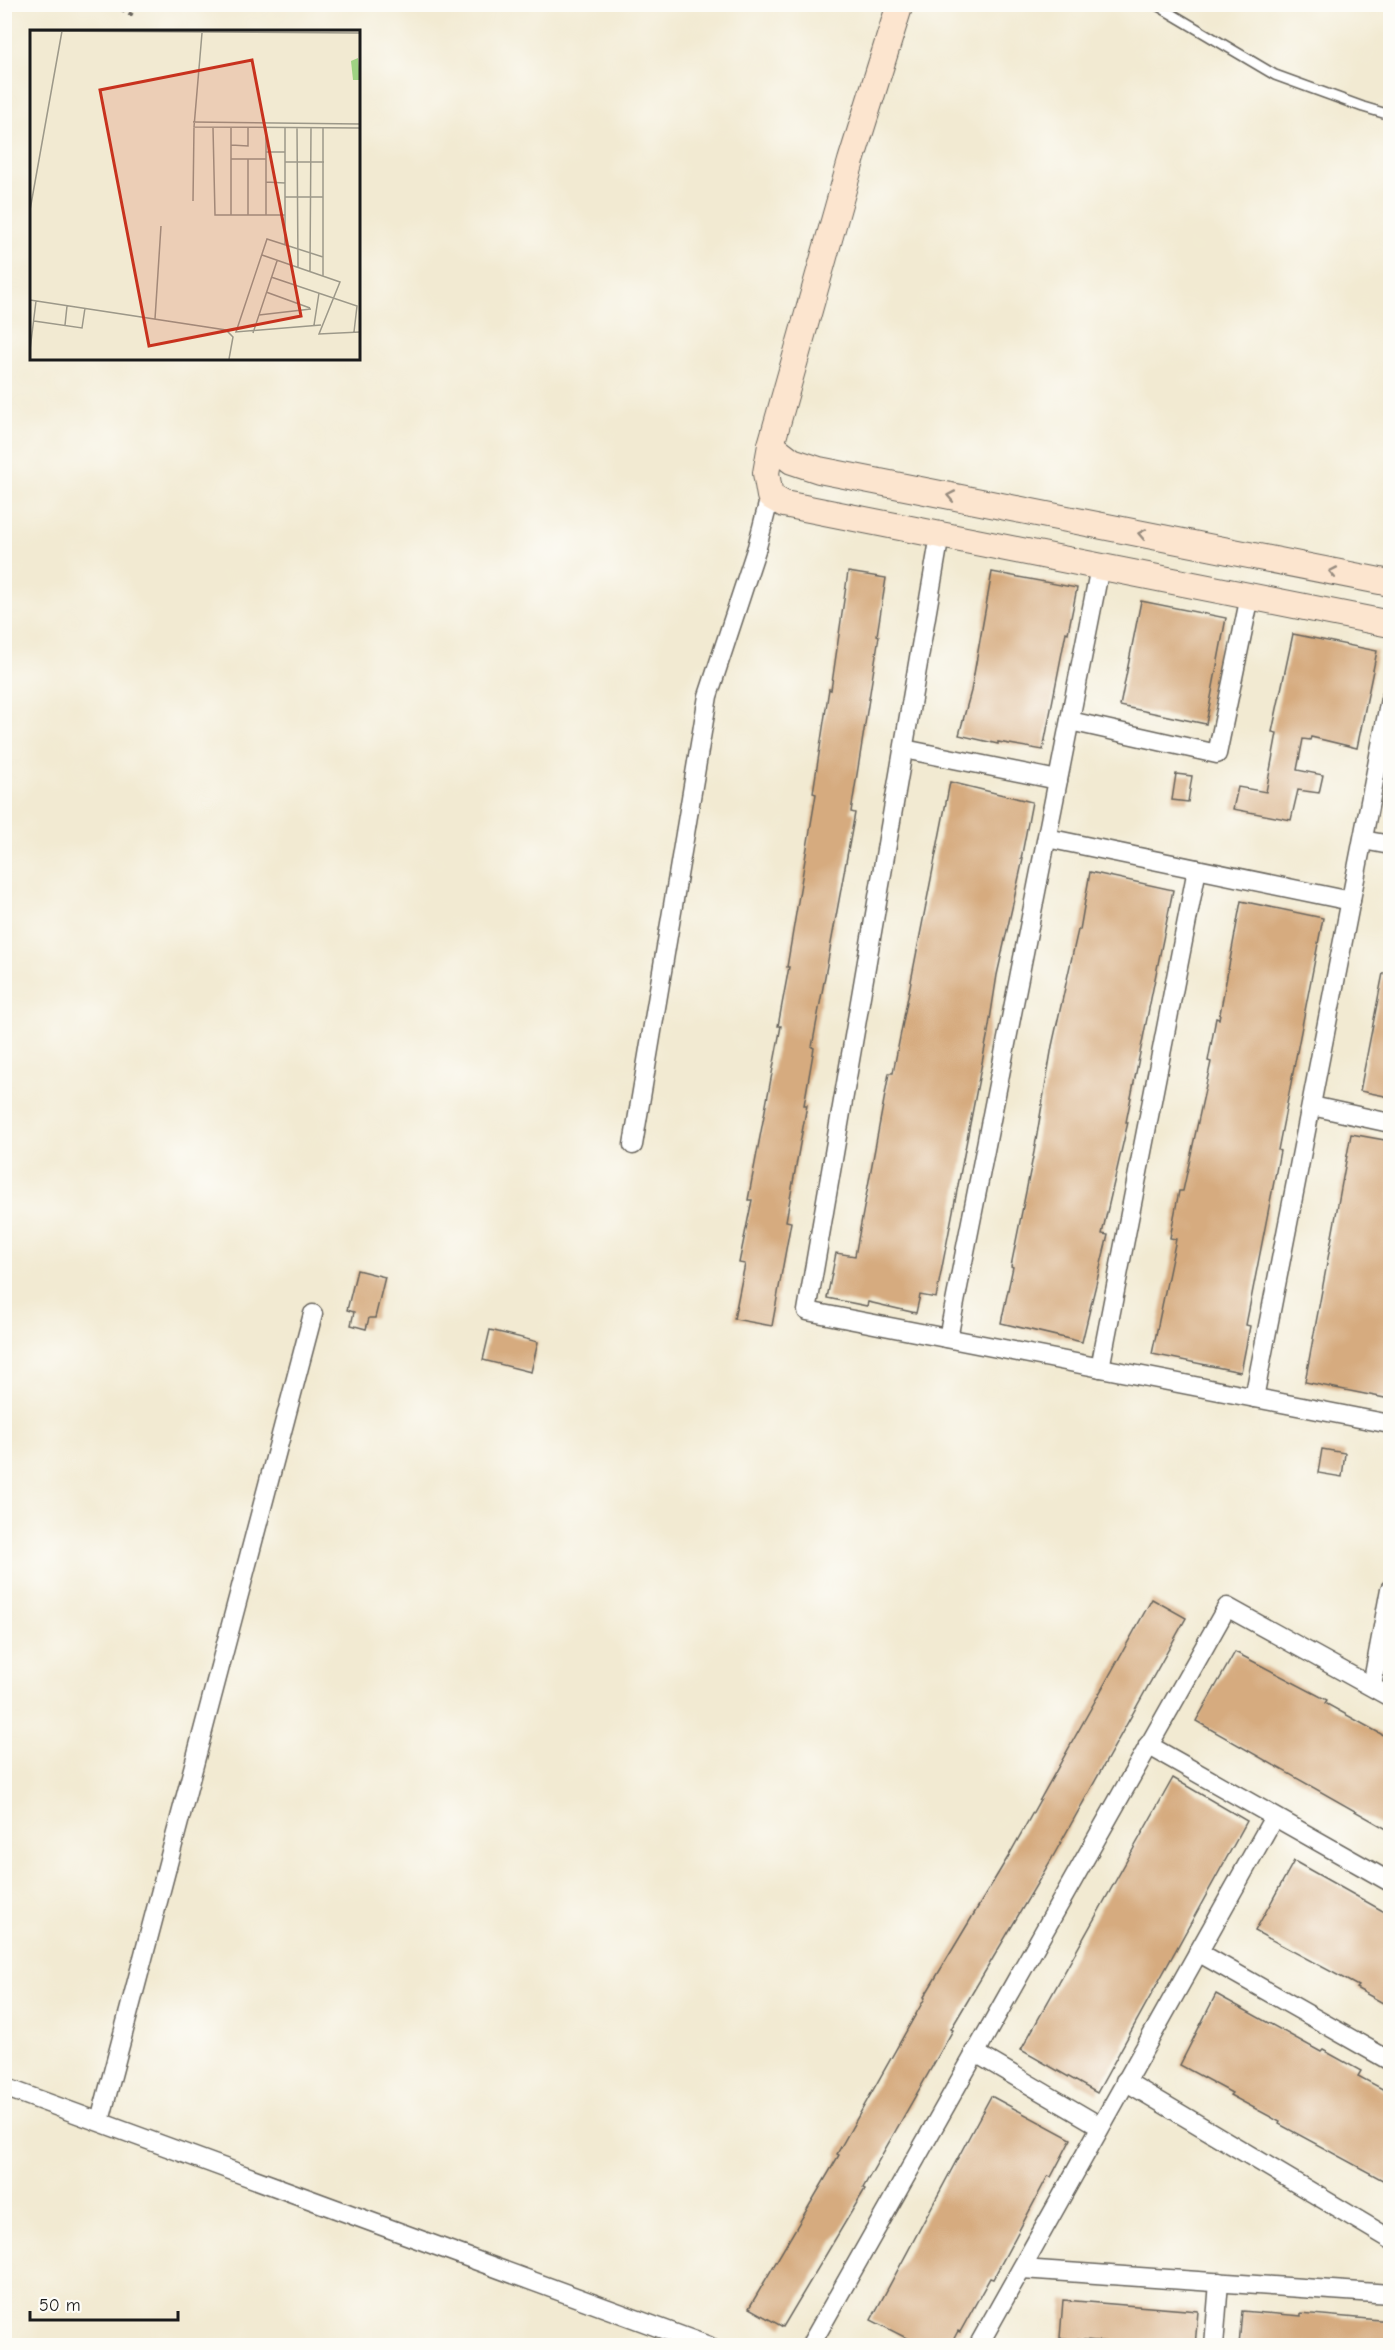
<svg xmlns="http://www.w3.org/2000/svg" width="1395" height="2350" font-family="'Comic Neue',sans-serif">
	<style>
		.building { fill: #d6ab7f }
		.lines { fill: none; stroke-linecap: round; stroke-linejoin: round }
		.lane-casing { stroke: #67645c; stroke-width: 12 }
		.street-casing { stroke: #67645c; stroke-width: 21 }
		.secondary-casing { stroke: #67645c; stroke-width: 28 }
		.path { stroke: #67645c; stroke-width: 4; stroke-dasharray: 4.5 4.5; stroke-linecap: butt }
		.lane { stroke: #fff; stroke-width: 9 }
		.street { stroke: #fff; stroke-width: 18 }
		.secondary { stroke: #fce5cf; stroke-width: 26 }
		.oneway { stroke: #978b7e }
		.inset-road { fill: none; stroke: #9c9889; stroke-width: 1.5 }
		.view { fill: #c8321e; fill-opacity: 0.15; stroke: #c8321e; stroke-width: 3 }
		.inset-edge { fill: none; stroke: #1c1c1c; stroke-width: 3 }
	</style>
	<rect width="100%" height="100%" fill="#fdfcf7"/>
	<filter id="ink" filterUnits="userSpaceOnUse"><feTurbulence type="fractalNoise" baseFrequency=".0167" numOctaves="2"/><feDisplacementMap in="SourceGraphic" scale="12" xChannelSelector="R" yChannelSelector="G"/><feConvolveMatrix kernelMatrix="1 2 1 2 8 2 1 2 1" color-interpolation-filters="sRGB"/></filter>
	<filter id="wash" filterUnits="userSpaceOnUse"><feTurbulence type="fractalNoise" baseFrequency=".008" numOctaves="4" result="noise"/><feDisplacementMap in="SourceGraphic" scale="24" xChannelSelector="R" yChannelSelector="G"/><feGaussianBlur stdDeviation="1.35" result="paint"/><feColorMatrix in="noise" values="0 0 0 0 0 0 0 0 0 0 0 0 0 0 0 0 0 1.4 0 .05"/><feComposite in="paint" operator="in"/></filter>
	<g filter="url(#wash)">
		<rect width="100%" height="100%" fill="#f2ead2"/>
		<g id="blocks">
			<g class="building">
				<path d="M 848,572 L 886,578 L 877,635 L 879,636 L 851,812 L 855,813 L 812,1047 L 814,1048 L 804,1105 L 807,1105 L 786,1221 L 791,1222 L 772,1326 L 734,1319 L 745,1264 L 739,1263 L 752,1200 L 748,1200 L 781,1026 L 778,1026 L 789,967 L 787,967 L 816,794 L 813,793 L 829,689 L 831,690 Z"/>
				<path d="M 992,572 L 1077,588 L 1068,633 L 1066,632 L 1043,750 L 998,742 L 998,744 L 959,735 L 971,691 Z"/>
				<path d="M 1141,601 L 1226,618 L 1206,724 L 1120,706 Z"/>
				<path d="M 1293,634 L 1377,651 L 1357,748 L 1311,737 L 1310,740 L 1303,739 L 1297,770 L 1323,775 L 1319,793 L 1298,790 L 1291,820 L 1233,809 L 1238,787 L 1266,792 L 1277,733 L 1272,732 Z"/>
				<path d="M 1176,774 L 1192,776 L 1188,802 L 1172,800 Z"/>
				<path d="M 950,782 L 1032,802 L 1021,859 L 1023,859 L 997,975 L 988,1032 L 936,1298 L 920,1295 L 916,1313 L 868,1302 L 867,1306 L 827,1298 L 836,1253 L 855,1256 L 889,1073 L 893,1073 Z"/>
				<path d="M 1090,872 L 1173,890 L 1126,1122 L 1128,1122 L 1102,1234 L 1108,1235 L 1082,1342 L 1001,1323 L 1013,1267 L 1011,1266 L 1034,1152 L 1052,1046 L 1078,930 L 1080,930 Z"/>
				<path d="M 1241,901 L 1323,918 L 1278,1150 L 1280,1151 L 1246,1325 L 1250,1326 L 1241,1372 L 1152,1354 L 1176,1239 L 1170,1238 L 1179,1191 L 1183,1191 L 1211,1062 L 1208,1061 L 1216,1018 L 1219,1019 Z"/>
				<path d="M 1383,973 L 1390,974 L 1390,1097 L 1360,1091 Z"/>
				<path d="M 1351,1134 L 1390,1141 L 1390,1399 L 1305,1382 Z"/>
				<path d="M 357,1270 L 385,1277 L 375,1318 L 369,1318 L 366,1329 L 351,1325 L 354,1312 L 347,1310 Z"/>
				<path d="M 490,1330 L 538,1342 L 531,1372 L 483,1360 Z"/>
				<path d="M 1322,1449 L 1345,1453 L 1342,1477 L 1318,1473 Z"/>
				<path d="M 1152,1599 L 1186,1618 L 1051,1860 L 951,2029 L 953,2030 L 863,2188 L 865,2189 L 783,2327 L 749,2308 L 839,2155 L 837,2154 L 925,1998 L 924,1997 L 1008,1857 Z"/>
				<path d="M 1235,1652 L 1327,1700 L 1325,1703 L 1390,1739 L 1390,1831 L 1196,1721 Z"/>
				<path d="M 1173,1778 L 1247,1821 L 1097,2093 L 1021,2050 Z"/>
				<path d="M 1294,1861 L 1390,1915 L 1390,2007 L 1356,1988 L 1358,1986 L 1255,1931 Z"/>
				<path d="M 1216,1994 L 1321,2052 L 1323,2050 L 1361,2071 L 1358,2076 L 1390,2093 L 1390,2184 L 1279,2124 L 1280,2122 L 1230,2095 L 1232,2093 L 1180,2065 Z"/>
				<path d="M 991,2096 L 1071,2139 L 1051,2177 L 1048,2176 L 993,2279 L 990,2278 L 960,2332 L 958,2331 L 950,2346 L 922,2346 L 871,2320 Z"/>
				<path d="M 1063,2300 L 1198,2311 L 1195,2346 L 1158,2346 L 1060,2338 Z"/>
				<path d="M 1242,2311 L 1301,2316 L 1301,2313 L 1390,2321 L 1390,2346 L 1239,2346 Z"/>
			</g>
		</g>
	</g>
	<g filter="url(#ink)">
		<use href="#blocks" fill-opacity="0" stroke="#67645c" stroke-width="1.5"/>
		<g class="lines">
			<g class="lane-casing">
				<path id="lane" d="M 1155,4 L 1275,75 L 1363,107 L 1390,115"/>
			</g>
			<g class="street-casing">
				<g id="street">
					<path d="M 940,535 L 807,1311 L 1390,1424"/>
					<path d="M 1070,721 L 1217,754 L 1250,596"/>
					<path d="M 904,749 L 1058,780"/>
					<path d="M 1047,838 L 1351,901"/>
					<path d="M 1363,840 L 1390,845"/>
					<path d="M 1312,1106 L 1390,1123"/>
					<path d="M 633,1145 L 708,696 L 757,547 L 770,496"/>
					<path d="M 948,1338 L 1100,567"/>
					<path d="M 1100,1368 L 1197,869"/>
					<path d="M 1254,1398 L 1390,699"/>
					<path d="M 1372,1686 L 1390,1589"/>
					<path d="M 1148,1745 L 1390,1882"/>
					<path d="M 1198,1952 L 1390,2061"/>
					<path d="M 974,2052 L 1100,2126"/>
					<path d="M 1125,2081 L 1390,2239"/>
					<path d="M 4,2087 L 709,2346"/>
					<path d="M 100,2121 L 313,1314"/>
					<path d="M 1022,2269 L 1390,2294"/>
					<path d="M 810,2346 L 1227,1607 L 1390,1697"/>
					<path d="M 978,2346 L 1274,1817"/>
					<path d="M 1214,2346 L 1219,2282"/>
				</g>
			</g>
			<g class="secondary-casing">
				<g id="secondary">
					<path d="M 900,4 L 851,161 L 771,445 L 766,473 L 770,496 L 784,504 L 1390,624"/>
					<path d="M 771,445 L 792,461 L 819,470 L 1390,583"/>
				</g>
			</g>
			<path class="path" d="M 113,4 L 134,16"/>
			<use href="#lane" class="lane"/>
			<use href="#street" class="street"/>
			<use href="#secondary" class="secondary"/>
		</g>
		<defs><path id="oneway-chevron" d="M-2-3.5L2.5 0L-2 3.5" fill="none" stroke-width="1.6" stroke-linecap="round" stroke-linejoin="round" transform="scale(1.5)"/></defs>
		<g class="oneway">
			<use href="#oneway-chevron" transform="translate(951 496) rotate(-169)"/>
			<use href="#oneway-chevron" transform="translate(1142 534) rotate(-169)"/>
			<use href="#oneway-chevron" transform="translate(1333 572) rotate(-169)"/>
		</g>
	</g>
	<g transform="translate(30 30)">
		<rect width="330" height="330" fill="#f2ead2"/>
		<path d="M 328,28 L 330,50 L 323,50 L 321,31 Z" fill="#9fd283"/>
		<path class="inset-road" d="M 0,1 L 330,3M 172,3 L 164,97 L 330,98M 163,92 L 330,94M 183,98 L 185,185 L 255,185M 267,98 L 268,237M 201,115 L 218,116 L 218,98M 236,122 L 255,122M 201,129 L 236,129M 255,132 L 294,132M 236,152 L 255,153M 255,167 L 293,167M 163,171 L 164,97M 0,180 L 32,1M 201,185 L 201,98M 218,185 L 218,129M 236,185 L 236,98M 255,214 L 255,98M 232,225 L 310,252 L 289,304 L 330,302M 280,241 L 281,98M 293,246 L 293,98M 241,247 L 327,276 L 324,302M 236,262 L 280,278M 0,270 L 196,300 L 203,307 L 199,329M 229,285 L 281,279M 125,289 L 131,196M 4,291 L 52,298 L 55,278M 35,295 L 37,276M 284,295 L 289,263M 291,295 L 206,302 L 237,209 L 293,227M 223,303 L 247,231M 0,320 L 6,271"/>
		<path class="view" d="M 222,30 L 271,286 L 119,316 L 70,60 Z"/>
		<rect width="330" height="330" class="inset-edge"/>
	</g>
	<rect width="1395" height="2350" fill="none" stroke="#fdfcf7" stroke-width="24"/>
	<path d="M30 2311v9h148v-9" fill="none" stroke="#1c1c1c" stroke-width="3"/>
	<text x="39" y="2311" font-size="18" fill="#1c1c1c" stroke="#fdfcf7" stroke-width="4.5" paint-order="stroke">50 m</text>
</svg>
